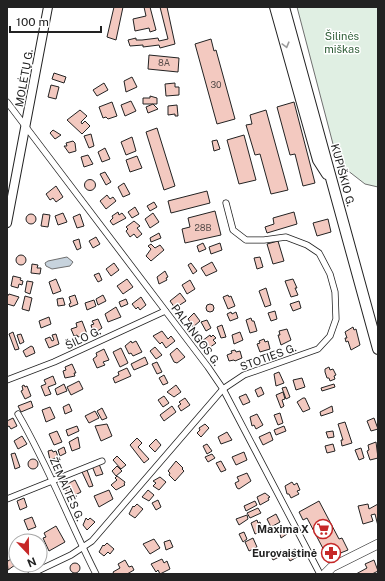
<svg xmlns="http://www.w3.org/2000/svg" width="385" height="581" font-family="'Public Sans',sans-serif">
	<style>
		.green { fill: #e0efe3; stroke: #6f6f6f }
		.water { fill: #c7d3dd; stroke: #6f6f6f }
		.building { fill: #f3c9c0; stroke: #222 }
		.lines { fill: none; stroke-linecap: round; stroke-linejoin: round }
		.street-casing { stroke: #222; stroke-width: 7 }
		.secondary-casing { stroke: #222; stroke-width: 10 }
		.primary-casing { stroke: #222; stroke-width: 10 }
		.highway-casing { stroke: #222; stroke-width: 12 }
		.street { stroke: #fff; stroke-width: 5.5 }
		.secondary { stroke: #fff; stroke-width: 8 }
		.primary { stroke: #fff; stroke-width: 9 }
		.highway { stroke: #fff; stroke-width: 10 }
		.oneway { stroke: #9c9c9c }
		.labels { text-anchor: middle; stroke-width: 3; stroke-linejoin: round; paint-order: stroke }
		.number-label { font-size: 9px; fill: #564c4a }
		.park-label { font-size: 11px; fill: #2f5e38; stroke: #fff }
		.street-label { font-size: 11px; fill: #222; stroke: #fff }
		.poi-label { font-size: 11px; font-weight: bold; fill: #222; stroke: #fff; text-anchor: end }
	</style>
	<rect width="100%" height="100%" fill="#fff"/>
	<path class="green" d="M 297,7 L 378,7 L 378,187 L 365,184 L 338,163 Z"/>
	<path class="water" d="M 67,257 L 73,262 L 70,266 L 52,269 L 46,266 L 45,263 L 48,261 Z"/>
	<g class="building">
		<path d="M 114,7 L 123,7 L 116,40 L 107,37 Z"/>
		<path d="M 144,7 L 150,7 L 156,30 L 150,32 L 149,28 L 135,31 L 133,19 L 146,16 Z"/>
		<path d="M 160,7 L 167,7 L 175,44 L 160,48 L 159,45 L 143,47 L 143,45 L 130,46 L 128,40 L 136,38 L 136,40 L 142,40 L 158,38 L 159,41 L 168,39 Z"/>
		<path d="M 211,39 L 214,51 L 216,50 L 235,119 L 217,124 L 195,44 Z"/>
		<path d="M 149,55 L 179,58 L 178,72 L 148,69 Z"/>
		<path d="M 54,73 L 66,77 L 64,83 L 52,79 Z"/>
		<path d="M 132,77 L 137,87 L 126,92 L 124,81 Z"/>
		<path d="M 104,83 L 108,90 L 97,96 L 93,90 Z"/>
		<path d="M 175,83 L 175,87 L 179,87 L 179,95 L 166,96 L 165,84 Z"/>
		<path d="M 51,85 L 59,87 L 56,99 L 48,97 Z"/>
		<path d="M 150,96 L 157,98 L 157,104 L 143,104 L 143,98 L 150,98 Z"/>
		<path d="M 131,101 L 136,111 L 125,116 L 121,105 Z"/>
		<path d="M 112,102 L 117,116 L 108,119 L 106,117 L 103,118 L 99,107 Z"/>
		<path d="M 294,102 L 315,183 L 303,186 L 295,154 L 290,155 L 277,107 Z"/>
		<path d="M 153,104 L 158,109 L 148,113 L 146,107 Z"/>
		<path d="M 177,105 L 178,116 L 175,116 L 175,114 L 168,115 L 168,106 Z"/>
		<path d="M 80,110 L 87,116 L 81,122 L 82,124 L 85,121 L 90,126 L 82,134 L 67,120 Z"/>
		<path d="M 266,110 L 288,190 L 271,194 L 260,154 L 255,155 L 246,125 L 252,124 L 250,115 Z"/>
		<path d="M 157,128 L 175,186 L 164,190 L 146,132 Z"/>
		<path d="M 53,130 L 61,135 L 55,139 L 50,133 Z"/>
		<path d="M 91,134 L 94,146 L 89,148 L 84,136 Z"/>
		<path d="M 244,135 L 256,180 L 239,184 L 227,140 Z"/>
		<path d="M 132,137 L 136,151 L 126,155 L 121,142 Z"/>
		<path d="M 217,140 L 220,149 L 214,151 L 212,141 Z"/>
		<path d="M 73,141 L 75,143 L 76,151 L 69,153 L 64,146 L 67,146 L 66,143 Z"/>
		<path d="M 105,148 L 110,159 L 102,162 L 98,152 Z"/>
		<path d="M 88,155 L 93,164 L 84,167 L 81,157 Z"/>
		<path d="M 137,156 L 142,168 L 130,172 L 126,160 Z"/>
		<path d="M 105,172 L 111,182 L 106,185 L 100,174 Z"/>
		<circle cx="90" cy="185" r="5.5"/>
		<path d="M 124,183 L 130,194 L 123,197 L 118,187 Z"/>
		<path d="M 56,186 L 63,197 L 56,202 L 53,198 L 50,200 L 46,194 Z"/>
		<path d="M 207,191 L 210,203 L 171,213 L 168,201 Z"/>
		<path d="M 107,195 L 110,199 L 113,197 L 116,201 L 106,209 L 100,201 Z"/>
		<path d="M 154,202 L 157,207 L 150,211 L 147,206 Z"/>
		<path d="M 135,207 L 139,214 L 132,218 L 128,212 Z"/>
		<path d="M 215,211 L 221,235 L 185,243 L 182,229 L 190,227 L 188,218 Z"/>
		<path d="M 118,212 L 119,215 L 122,213 L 126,218 L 113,225 L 110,221 L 113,218 L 112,216 Z"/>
		<path d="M 294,212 L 297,224 L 267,233 L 265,227 L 274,224 L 273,218 Z"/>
		<path d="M 63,213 L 67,222 L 58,225 L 55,216 Z"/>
		<path d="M 153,213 L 159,222 L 150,228 L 145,219 Z"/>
		<circle cx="31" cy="219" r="5"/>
		<path d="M 43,214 L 50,215 L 48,227 L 41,226 Z"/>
		<path d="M 80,214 L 84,226 L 77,228 L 73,217 Z"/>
		<path d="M 328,219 L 331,232 L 317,236 L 313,223 Z"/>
		<path d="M 134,221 L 140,226 L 137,228 L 142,234 L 137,238 L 134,234 L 130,237 L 126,231 L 128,229 L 126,227 Z"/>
		<path d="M 159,233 L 161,238 L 151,242 L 150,238 Z"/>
		<path d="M 96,237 L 100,244 L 93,248 L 89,241 Z"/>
		<path d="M 79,239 L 81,248 L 77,250 L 73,241 Z"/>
		<path d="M 278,241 L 284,261 L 273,264 L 267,244 Z"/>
		<path d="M 203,243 L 206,249 L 199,252 L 197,246 Z"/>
		<path d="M 220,243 L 222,250 L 211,254 L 209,247 Z"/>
		<path d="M 151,244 L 155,248 L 160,245 L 164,250 L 151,261 L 146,256 L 151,249 L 148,246 Z"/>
		<circle cx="21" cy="260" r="5"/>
		<path d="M 260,257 L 263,267 L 257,269 L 254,258 Z"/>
		<path d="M 212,262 L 217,271 L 206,276 L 201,268 Z"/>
		<path d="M 114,263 L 119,270 L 111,276 L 106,269 Z"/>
		<path d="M 191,263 L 197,271 L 193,274 L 188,265 Z"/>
		<path d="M 32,264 L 38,265 L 37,268 L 41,268 L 40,274 L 31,273 Z"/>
		<path d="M 165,271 L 168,277 L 166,278 L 167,280 L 159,284 L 157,277 Z"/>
		<path d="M 99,273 L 102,280 L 98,282 L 94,275 Z"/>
		<path d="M 13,276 L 21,278 L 20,280 L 23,281 L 22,285 L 19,284 L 18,288 L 11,286 Z"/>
		<path d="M 56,279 L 61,291 L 53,294 L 49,282 Z"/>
		<path d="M 127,279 L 133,287 L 123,294 L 117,286 Z"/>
		<path d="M 293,279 L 297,288 L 295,288 L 298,295 L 291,297 L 285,281 Z"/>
		<path d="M 190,280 L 195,289 L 187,294 L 182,285 Z"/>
		<path d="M 27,281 L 33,282 L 30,294 L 25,292 Z"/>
		<path d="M 266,288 L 271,305 L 265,307 L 259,291 Z"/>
		<path d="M 180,293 L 186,301 L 175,308 L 170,301 Z"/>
		<path d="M 9,294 L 19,297 L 14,306 L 7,304 L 7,297 Z"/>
		<path d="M 75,295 L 78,304 L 70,307 L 69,304 L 71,303 L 69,297 Z"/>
		<path d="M 103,295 L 106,301 L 98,305 L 96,299 Z"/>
		<path d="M 228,295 L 229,297 L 231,296 L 235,306 L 228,309 L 223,297 Z"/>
		<path d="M 25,296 L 32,298 L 29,311 L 22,309 Z"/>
		<path d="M 141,297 L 146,305 L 140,310 L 138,307 L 136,309 L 132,304 Z"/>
		<path d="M 63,298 L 65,305 L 58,306 L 57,299 Z"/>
		<path d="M 126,299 L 128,304 L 121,307 L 119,302 Z"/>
		<path d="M 94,300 L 96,306 L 87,310 L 85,303 Z"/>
		<path d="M 299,301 L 301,308 L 293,311 L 290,304 Z"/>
		<circle cx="210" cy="308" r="4"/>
		<path d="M 116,307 L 121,317 L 108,322 L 105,314 Z"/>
		<path d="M 275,311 L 277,319 L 271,321 L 268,313 Z"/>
		<path d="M 231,312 L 232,314 L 236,312 L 238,318 L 230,321 L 227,314 Z"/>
		<path d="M 194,313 L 200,321 L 193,327 L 188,319 Z"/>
		<path d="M 49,317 L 51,324 L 41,328 L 39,321 Z"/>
		<path d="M 251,318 L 252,321 L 254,321 L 257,331 L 250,333 L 246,320 Z"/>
		<path d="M 98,319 L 102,328 L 96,332 L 93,332 L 91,325 L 94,324 L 92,321 Z"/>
		<path d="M 207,320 L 211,328 L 206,331 L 201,322 Z"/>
		<path d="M 82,321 L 87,334 L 78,337 L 77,335 L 74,336 L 71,329 L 77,327 L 76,323 Z"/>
		<path d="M 222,325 L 226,337 L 221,338 L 217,327 Z"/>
		<path d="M 353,327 L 354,330 L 356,329 L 360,345 L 351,350 L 348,341 L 346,342 L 345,338 L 347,338 L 345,332 Z"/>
		<path d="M 287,329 L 291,340 L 281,345 L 278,335 L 280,335 L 279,331 Z"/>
		<path d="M 162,331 L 168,339 L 171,336 L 175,341 L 166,348 L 162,342 L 160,344 L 153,336 Z"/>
		<path d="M 13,332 L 19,349 L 15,350 L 9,334 Z"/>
		<path d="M 240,332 L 243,340 L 234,344 L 232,335 Z"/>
		<path d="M 21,334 L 24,342 L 20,344 L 17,335 Z"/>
		<path d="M 56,334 L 59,344 L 49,348 L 45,339 L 50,337 L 52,341 L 54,340 L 52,335 Z"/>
		<path d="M 210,335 L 211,337 L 213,335 L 216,338 L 213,340 L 216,343 L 209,348 L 208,346 L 206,347 L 202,341 Z"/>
		<path d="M 264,339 L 265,342 L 268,341 L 270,349 L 260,352 L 257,344 L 260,343 L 259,341 Z"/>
		<path d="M 131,341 L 132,343 L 136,341 L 142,352 L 133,356 L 131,353 L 129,354 L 125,346 Z"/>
		<path d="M 31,346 L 33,347 L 35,353 L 26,357 L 23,351 Z"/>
		<path d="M 155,347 L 162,355 L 156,359 L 150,351 Z"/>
		<path d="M 121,348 L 128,363 L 120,367 L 113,352 Z"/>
		<path d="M 177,348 L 185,357 L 177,363 L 174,362 L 170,354 Z"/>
		<path d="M 104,349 L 109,360 L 103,362 L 105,365 L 97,368 L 93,359 L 97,356 L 96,353 Z"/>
		<path d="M 235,350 L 236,352 L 240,351 L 242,358 L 235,361 L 234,360 L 229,361 L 227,355 L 232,353 L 231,351 Z"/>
		<path d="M 145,357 L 148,364 L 134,370 L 131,364 Z"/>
		<path d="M 157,362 L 162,372 L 157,374 L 152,364 Z"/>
		<path d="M 72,364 L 76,373 L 74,373 L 75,376 L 65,378 L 63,371 L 66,370 L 65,367 Z"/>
		<path d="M 329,367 L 330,370 L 333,369 L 336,375 L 334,376 L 335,379 L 330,381 L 329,378 L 327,378 L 325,372 L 325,369 Z"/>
		<path d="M 127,368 L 131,376 L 115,383 L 113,378 L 119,375 L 118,372 Z"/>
		<path d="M 279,372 L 284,383 L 276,386 L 274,374 Z"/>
		<path d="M 164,375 L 168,383 L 163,385 L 159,378 Z"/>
		<path d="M 53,376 L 56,384 L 48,387 L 51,394 L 45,396 L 41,386 L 46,384 L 44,380 Z"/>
		<path d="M 302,378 L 305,387 L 296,390 L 293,380 Z"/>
		<path d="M 79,381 L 83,389 L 71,395 L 67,387 Z"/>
		<path d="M 64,384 L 67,391 L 57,395 L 55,389 Z"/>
		<path d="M 334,384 L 335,387 L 322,391 L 321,388 Z"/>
		<path d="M 24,385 L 25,387 L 27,386 L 31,396 L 25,399 L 21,391 L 23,390 L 22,386 Z"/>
		<path d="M 176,385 L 181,392 L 174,397 L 167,392 Z"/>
		<path d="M 261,387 L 264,394 L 258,397 L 255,390 Z"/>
		<path d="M 286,387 L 290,397 L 286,399 L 282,388 Z"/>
		<path d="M 283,392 L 285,399 L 282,400 L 284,406 L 281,408 L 276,395 Z"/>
		<path d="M 246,394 L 250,402 L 243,405 L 239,397 Z"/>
		<path d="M 164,396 L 169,403 L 163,407 L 158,400 Z"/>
		<path d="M 185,398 L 190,405 L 181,411 L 178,406 L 181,404 L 179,402 Z"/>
		<path d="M 303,398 L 305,398 L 310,409 L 303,412 L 297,402 Z"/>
		<path d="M 31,401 L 33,407 L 21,412 L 18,406 Z"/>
		<path d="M 69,404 L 72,411 L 65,414 L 63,407 Z"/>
		<path d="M 172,406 L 176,412 L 164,421 L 160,415 Z"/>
		<path d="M 332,406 L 333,412 L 321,416 L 320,412 Z"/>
		<path d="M 50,407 L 55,418 L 46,422 L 42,410 Z"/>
		<path d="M 102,408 L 107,418 L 102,420 L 97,411 Z"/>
		<path d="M 95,411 L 99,418 L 89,423 L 85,416 Z"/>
		<path d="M 280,413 L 283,423 L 278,425 L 274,415 Z"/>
		<path d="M 257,414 L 263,425 L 256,429 L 254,425 L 252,426 L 250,417 Z"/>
		<path d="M 13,418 L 17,426 L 11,429 L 9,426 L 7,427 L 7,421 Z"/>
		<path d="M 374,418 L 378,429 L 371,431 L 367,421 Z"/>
		<path d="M 345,422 L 352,443 L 342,446 L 341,440 L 343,440 L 338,424 Z"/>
		<path d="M 107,424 L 112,436 L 101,441 L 95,426 Z"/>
		<path d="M 205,424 L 209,428 L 201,437 L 197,433 L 200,430 L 199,428 Z"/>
		<path d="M 77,426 L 79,431 L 68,436 L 66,430 Z"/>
		<path d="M 284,426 L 286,431 L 276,435 L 274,430 Z"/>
		<path d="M 57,431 L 62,442 L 54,445 L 49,434 Z"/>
		<path d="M 333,431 L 334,437 L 328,438 L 326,432 Z"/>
		<path d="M 227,432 L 232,440 L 221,444 L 218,437 Z"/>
		<path d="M 270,432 L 273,440 L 263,445 L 259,437 Z"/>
		<path d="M 22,436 L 27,444 L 18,449 L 14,441 Z"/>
		<path d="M 78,437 L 80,448 L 72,451 L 69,442 Z"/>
		<path d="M 137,438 L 142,443 L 138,447 L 149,459 L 144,463 L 130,445 Z"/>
		<path d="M 156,439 L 161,445 L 155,452 L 149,446 Z"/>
		<path d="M 376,442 L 378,458 L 370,460 L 367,451 L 369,450 L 368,445 Z"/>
		<path d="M 207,444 L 212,451 L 207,454 L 203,446 Z"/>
		<path d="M 333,444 L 335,451 L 327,453 L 325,446 Z"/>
		<path d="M 64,447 L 66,453 L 60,456 L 58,450 Z"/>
		<path d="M 361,448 L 364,458 L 359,460 L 355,450 Z"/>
		<path d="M 52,450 L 53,452 L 56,451 L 58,457 L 50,460 L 48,451 Z"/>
		<path d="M 244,452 L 247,460 L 236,465 L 232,457 Z"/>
		<path d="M 15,453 L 20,467 L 15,469 L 11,454 Z"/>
		<path d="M 212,454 L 215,458 L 208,462 L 205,457 Z"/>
		<path d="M 117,456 L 126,465 L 121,469 L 113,460 Z"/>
		<circle cx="33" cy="464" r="5"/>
		<path d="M 176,461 L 183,468 L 182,469 L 184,471 L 175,481 L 169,475 L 170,473 L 168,471 Z"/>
		<path d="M 221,461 L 226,470 L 221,472 L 216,463 Z"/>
		<path d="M 99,464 L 103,474 L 96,476 L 92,466 Z"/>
		<path d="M 117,466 L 122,471 L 116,476 L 112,471 Z"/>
		<path d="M 87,470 L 93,486 L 89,487 L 82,472 Z"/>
		<path d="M 247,473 L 251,481 L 239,489 L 237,488 L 235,483 L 239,481 L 237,477 Z"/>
		<path d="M 117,476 L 125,482 L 124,484 L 125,485 L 116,490 L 111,485 L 117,480 L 115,478 Z"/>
		<path d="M 160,477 L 166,482 L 159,490 L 153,486 L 156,483 L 153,481 Z"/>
		<path d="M 75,480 L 81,492 L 71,497 L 65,489 L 67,489 L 65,485 Z"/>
		<path d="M 292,482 L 294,485 L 297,483 L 300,490 L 297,491 L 299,494 L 291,498 L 289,494 L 287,494 L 285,486 Z"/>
		<path d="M 109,490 L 113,499 L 99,507 L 94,496 Z"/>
		<path d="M 148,490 L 154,495 L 149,501 L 142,497 Z"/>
		<path d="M 265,493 L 270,497 L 268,498 L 269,500 L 260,505 L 257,497 Z"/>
		<path d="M 24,498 L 27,507 L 20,510 L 17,501 Z"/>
		<path d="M 158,500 L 161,507 L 156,510 L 152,503 Z"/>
		<path d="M 255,501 L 257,505 L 246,511 L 244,506 Z"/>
		<path d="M 319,501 L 339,539 L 342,538 L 348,550 L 328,558 L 307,518 L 303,520 L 299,512 Z"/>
		<path d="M 137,504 L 143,509 L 135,518 L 129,514 L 133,506 L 134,507 Z"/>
		<path d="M 368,504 L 369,509 L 378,504 L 378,526 L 375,514 L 371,515 L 373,521 L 363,524 L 358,506 Z"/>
		<path d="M 258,508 L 261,513 L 250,518 L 247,513 Z"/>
		<path d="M 276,514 L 280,522 L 271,527 L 267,519 Z"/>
		<path d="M 247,515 L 248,519 L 239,525 L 236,519 Z"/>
		<path d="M 32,517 L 36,527 L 28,530 L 24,520 Z"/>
		<path d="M 86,518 L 88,520 L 90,518 L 95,522 L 87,530 L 83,525 Z"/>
		<path d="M 257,520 L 258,523 L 260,522 L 263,531 L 255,534 L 251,523 Z"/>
		<path d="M 56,526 L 65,542 L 49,551 L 43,538 L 46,537 L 44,533 Z"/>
		<path d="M 284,528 L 288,532 L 287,534 L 281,538 L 279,530 Z"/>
		<path d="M 244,532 L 247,539 L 243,542 L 239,534 Z"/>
		<path d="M 253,538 L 257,547 L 249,551 L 245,542 Z"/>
		<path d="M 154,539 L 160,548 L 150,554 L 143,544 Z"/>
		<path d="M 170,540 L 173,547 L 166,550 L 164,542 Z"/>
		<path d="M 107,543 L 114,549 L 110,554 L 108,552 L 104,556 L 99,552 L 103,545 L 104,546 Z"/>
		<path d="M 295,549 L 299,556 L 290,561 L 286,554 Z"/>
		<path d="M 281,550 L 283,555 L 273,560 L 271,556 Z"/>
		<path d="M 7,559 L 8,561 L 11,559 L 15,565 L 8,570 Z"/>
		<path d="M 162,559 L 164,563 L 167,561 L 170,569 L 160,574 L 158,570 L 156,572 L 151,564 Z"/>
		<path d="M 125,560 L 129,567 L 132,566 L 134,570 L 127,574 L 114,574 L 113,572 L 120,568 L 118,564 Z"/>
		<path d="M 374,560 L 378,571 L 372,574 L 356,574 L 367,568 L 365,564 Z"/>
		<circle cx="75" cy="568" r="5"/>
	</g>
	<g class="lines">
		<g class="street-casing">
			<g id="street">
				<path d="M 7,102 L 208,367 L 223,389 L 320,574"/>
				<path d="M 7,380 L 54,362 L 165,311"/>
				<path d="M 18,414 C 48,465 69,521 96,574"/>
				<path d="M 7,499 L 102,461"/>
				<path d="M 31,574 L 71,555 L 92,541 L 223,389 L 244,375 L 318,349 L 330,336 L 336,319 L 335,292 L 330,274 L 319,253 L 307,245 L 286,237 L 264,240 L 246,240 L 233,230 L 226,203"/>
			</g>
		</g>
		<g class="secondary-casing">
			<path id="secondary" d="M 7,223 L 48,7"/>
		</g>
		<g class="primary-casing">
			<path id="primary" d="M 325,574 L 332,567 L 378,544"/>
		</g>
		<g class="highway-casing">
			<g id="highway">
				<path d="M 275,7 L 314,146 L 318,160 L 327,174"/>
				<path d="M 284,7 L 378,349"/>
			</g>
		</g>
		<use href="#street" class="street"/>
		<use href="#secondary" class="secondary"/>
		<use href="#primary" class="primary"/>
		<use href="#highway" class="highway"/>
	</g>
	<defs><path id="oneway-chevron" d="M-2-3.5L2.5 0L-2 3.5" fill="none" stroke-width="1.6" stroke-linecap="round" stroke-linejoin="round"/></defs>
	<use class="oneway" href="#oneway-chevron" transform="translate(286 45) rotate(75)"/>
	<defs>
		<g id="supermarket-ring" transform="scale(1)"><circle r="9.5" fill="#fff" stroke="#c62828" stroke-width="1.5"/><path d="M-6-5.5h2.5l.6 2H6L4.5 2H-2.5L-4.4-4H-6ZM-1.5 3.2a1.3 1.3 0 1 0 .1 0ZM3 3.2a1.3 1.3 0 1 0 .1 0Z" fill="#c62828"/></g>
		<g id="pharmacy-ring" transform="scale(1)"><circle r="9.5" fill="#fff" stroke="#c62828" stroke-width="1.5"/><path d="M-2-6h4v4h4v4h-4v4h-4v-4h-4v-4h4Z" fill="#c62828"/></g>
	</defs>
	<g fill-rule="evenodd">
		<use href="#supermarket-ring" x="323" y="529"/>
		<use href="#pharmacy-ring" x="331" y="553"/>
	</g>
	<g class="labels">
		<g class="number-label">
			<text x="164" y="66">8A</text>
			<text x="216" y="88">30</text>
			<text x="203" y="231">28B</text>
		</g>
		<g class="park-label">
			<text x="342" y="40">Šilinės<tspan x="342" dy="13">miškas</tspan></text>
		</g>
		<g class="street-label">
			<text transform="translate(24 78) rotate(-80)" y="4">MOLĖTŲ G.</text>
			<text transform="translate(343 175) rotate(75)" y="4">KUPIŠKIO G.</text>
			<text transform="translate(196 335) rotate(53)" y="4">PALANGOS G.</text>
			<text transform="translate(83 338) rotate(-25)" y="4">ŠILO G.</text>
			<text transform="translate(268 357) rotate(-20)" y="4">STOTIES G.</text>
			<text transform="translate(67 489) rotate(66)" y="4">ŽEMAITĖS G.</text>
		</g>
		<g class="poi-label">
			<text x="309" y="533">Maxima X</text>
			<text x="317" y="557">Eurovaistinė</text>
		</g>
	</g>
	<rect width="385" height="581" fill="none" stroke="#222222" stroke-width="16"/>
	<g transform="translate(28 553) rotate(158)"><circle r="19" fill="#ffffff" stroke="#a7a7a7"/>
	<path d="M0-3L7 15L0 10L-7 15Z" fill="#c62828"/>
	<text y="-6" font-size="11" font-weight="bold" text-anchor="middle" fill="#222222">N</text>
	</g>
	<path d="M10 26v6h91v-6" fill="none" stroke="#222222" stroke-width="2"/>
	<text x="16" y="26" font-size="12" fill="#222222" stroke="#ffffff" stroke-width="3" paint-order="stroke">100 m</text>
</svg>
